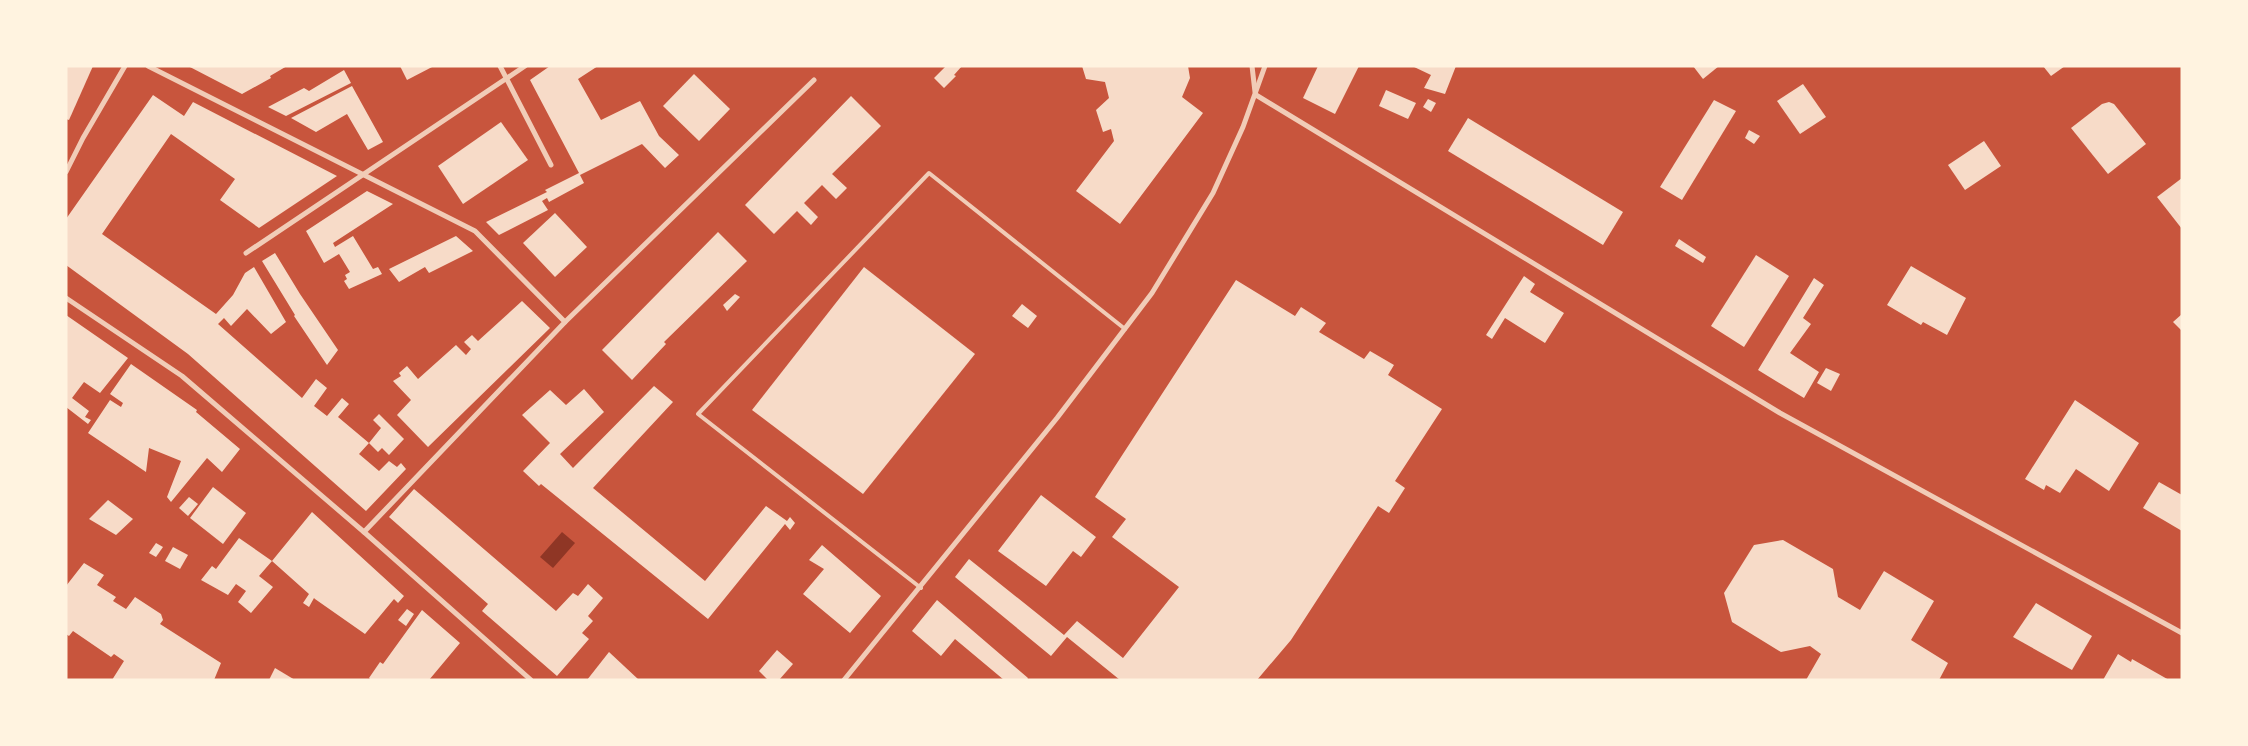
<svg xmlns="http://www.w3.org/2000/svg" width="2248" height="746" font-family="Roboto,sans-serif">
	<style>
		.water { fill: #8f3625 }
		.building { fill: #f7dbc8 }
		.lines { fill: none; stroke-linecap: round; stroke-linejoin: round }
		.service { stroke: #f1ccb7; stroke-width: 4 }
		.minor { stroke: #f1ccb7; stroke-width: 5 }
	</style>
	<rect width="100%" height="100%" fill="#c8553d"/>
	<path class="water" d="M 562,532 L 575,543 L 553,568 L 540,557 Z"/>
	<g class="building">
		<path d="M 66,66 L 93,66 L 69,120 L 66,119 Z"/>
		<path d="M 188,66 L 287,66 L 270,76 L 271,78 L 242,94 Z"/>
		<path d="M 400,66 L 434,66 L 407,80 Z"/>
		<path d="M 550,66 L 598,66 L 578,79 L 601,120 L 640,101 L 659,136 L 679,155 L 665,168 L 642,144 L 580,175 L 584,183 L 549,202 L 547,198 L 542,201 L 548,210 L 499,235 L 486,222 L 547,192 L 545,190 L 579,173 L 530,80 Z"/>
		<path d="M 946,66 L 962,66 L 954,75 L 956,76 L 944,88 L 934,78 Z"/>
		<path d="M 1082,66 L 1188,66 L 1190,78 L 1182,97 L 1203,113 L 1120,224 L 1076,191 L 1114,141 L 1111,129 L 1103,132 L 1096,110 L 1109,98 L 1105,82 L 1086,79 Z"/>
		<path d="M 1318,66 L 1359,66 L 1335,114 L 1303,98 Z"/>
		<path d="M 1412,66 L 1456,66 L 1445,94 L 1424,88 L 1431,75 Z"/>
		<path d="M 1693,66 L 1719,66 L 1703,79 Z"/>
		<path d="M 2043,66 L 2065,66 L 2051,76 Z"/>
		<path d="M 344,70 L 351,83 L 286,116 L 268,107 L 304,88 L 309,91 Z"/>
		<path d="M 694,74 L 730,109 L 699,141 L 663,106 Z"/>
		<path d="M 1803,84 L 1826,117 L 1800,134 L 1777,101 Z"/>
		<path d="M 352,86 L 383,142 L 368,150 L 347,114 L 316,132 L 291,118 Z"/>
		<path d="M 1386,90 L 1416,103 L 1408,119 L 1379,106 Z"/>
		<path d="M 153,95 L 184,116 L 193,102 L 337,176 L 259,228 L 220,200 L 235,179 L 171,134 L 102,234 L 216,314 L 233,295 L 245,273 L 254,267 L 286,322 L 271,334 L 247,309 L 231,326 L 224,318 L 218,324 L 302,398 L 316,379 L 327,388 L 314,406 L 327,416 L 342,398 L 349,404 L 338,417 L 369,443 L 359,454 L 379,471 L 389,461 L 397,467 L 401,463 L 406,469 L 366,511 L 188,354 L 66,265 L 66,219 Z"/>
		<path d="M 851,96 L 881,126 L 832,174 L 847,188 L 836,199 L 822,185 L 804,203 L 818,217 L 811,225 L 797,211 L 774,234 L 745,205 Z"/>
		<path d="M 1428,99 L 1436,103 L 1431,112 L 1423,107 Z"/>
		<path d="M 1714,100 L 1736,111 L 1682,200 L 1660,187 Z"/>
		<path d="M 2109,102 L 2114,104 L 2146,144 L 2108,174 L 2071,128 L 2102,104 Z"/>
		<path d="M 1468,118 L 1623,212 L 1603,245 L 1448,151 Z"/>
		<path d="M 501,122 L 528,160 L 463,204 L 438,166 Z"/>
		<path d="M 1749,130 L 1760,136 L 1754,144 L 1745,138 Z"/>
		<path d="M 1984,141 L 2001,166 L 1965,190 L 1948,165 Z"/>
		<path d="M 2182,178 L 2182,229 L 2157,197 Z"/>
		<path d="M 367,191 L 393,204 L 333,243 L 335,247 L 353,236 L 373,269 L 378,267 L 382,274 L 349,289 L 344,281 L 347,279 L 345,275 L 350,272 L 339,254 L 324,263 L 306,231 Z"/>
		<path d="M 555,213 L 587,247 L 555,277 L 523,243 Z"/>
		<path d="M 718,232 L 747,261 L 664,342 L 666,344 L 632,380 L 602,350 Z"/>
		<path d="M 456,236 L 473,251 L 429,273 L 425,267 L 399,282 L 389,269 Z"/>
		<path d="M 1679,239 L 1706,257 L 1703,263 L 1675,246 Z"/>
		<path d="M 275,253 L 300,294 L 338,350 L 327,365 L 294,316 L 295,315 L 262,261 Z"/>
		<path d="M 1756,255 L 1789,276 L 1744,347 L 1711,326 Z"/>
		<path d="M 1911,266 L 1966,298 L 1947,335 L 1923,322 L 1921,325 L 1887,305 Z"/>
		<path d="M 864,267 L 975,354 L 863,494 L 752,410 Z"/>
		<path d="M 1524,276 L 1535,284 L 1530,292 L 1564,313 L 1545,343 L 1505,318 L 1492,339 L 1486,335 Z"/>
		<path d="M 1814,278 L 1824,285 L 1803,318 L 1811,324 L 1790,353 L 1819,372 L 1804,398 L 1758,370 Z"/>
		<path d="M 1236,280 L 1295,316 L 1301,307 L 1326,323 L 1319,332 L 1364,359 L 1370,351 L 1394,365 L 1388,375 L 1442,409 L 1395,481 L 1405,488 L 1389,513 L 1378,506 L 1291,640 L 1257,680 L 1120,680 L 1067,637 L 1051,656 L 955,577 L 969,559 L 1064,635 L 1077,621 L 1123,658 L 1179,587 L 1112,537 L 1126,519 L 1095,497 Z"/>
		<path d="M 735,294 L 740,297 L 727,311 L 723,305 Z"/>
		<path d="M 522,301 L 550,328 L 428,447 L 397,415 L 411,400 L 393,381 L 401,376 L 399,373 L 407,366 L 418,379 L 456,345 L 466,355 L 471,349 L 464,342 L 472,335 L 478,341 Z"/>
		<path d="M 1022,304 L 1037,316 L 1028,328 L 1012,316 Z"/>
		<path d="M 2182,314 L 2182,331 L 2173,322 Z"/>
		<path d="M 66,315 L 128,358 L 100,393 L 84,382 L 72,398 L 89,411 L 85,417 L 91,420 L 88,424 L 66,407 Z"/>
		<path d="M 131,364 L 197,410 L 196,412 L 240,449 L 222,472 L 207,458 L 171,502 L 167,497 L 181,461 L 149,448 L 146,472 L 88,433 L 110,400 L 121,407 L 123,403 L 110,394 Z"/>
		<path d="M 1826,368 L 1840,374 L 1831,391 L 1817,383 Z"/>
		<path d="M 654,386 L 673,402 L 593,488 L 705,581 L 766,506 L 787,521 L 790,517 L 795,523 L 790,530 L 785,524 L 708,619 L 541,484 L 539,486 L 523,471 L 550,443 L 522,415 L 550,390 L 566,405 L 584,389 L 604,412 L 560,454 L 573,468 Z"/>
		<path d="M 2075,400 L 2139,443 L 2109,491 L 2076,469 L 2060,493 L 2046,485 L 2044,490 L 2025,479 Z"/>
		<path d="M 379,414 L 404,439 L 389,455 L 382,448 L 378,452 L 369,443 L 381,428 L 373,420 Z"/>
		<path d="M 2159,482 L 2182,495 L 2182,531 L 2143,508 Z"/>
		<path d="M 213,487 L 246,513 L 223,544 L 190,518 Z"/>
		<path d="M 414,489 L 556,611 L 573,593 L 578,596 L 588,584 L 603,598 L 588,616 L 593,621 L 582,633 L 589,639 L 557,676 L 482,611 L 488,604 L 389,517 Z"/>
		<path d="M 1041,495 L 1096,537 L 1081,557 L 1073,551 L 1046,586 L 998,551 Z"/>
		<path d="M 189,497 L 198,504 L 188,516 L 179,508 Z"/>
		<path d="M 108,500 L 133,519 L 116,535 L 89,519 Z"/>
		<path d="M 312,512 L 404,596 L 398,603 L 394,599 L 365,634 L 315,599 L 314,598 L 309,607 L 303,603 L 309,594 L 272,561 Z"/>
		<path d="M 239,538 L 272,561 L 259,576 L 273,587 L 251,613 L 238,602 L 246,591 L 236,584 L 228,595 L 201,580 L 212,566 L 216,569 Z"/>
		<path d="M 1783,540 L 1833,569 L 1838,597 L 1860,610 L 1884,571 L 1934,601 L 1911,640 L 1948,663 L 1939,680 L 1806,680 L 1821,654 L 1810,646 L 1781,652 L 1732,622 L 1724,593 L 1754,545 Z"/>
		<path d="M 156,543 L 163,547 L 156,557 L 149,553 Z"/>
		<path d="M 822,545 L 881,596 L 850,633 L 803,594 L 824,569 L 809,560 Z"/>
		<path d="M 173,547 L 188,555 L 180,569 L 165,561 Z"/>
		<path d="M 84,563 L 104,575 L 97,585 L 116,597 L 113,601 L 126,609 L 135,597 L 161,614 L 163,620 L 160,624 L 221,663 L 214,680 L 112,680 L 124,661 L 114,654 L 111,657 L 73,631 L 69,636 L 66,634 L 66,586 Z"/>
		<path d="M 937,600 L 1028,678 L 1027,680 L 1004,680 L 955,639 L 941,656 L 912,631 Z"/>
		<path d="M 2036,603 L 2092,636 L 2072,670 L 2013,637 Z"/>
		<path d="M 407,609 L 414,614 L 406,626 L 398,620 Z"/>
		<path d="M 422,610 L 460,643 L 429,680 L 371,680 L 369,678 L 380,662 L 383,664 Z"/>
		<path d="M 777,650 L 793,664 L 779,680 L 768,680 L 759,671 Z"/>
		<path d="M 609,652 L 639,680 L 587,680 Z"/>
		<path d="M 2118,654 L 2131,662 L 2132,659 L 2169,680 L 2103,680 Z"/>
		<path d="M 275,668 L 295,680 L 269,680 Z"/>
	</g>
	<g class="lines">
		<path class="service" d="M 921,588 L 698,414 L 929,173 L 1125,329"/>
		<g class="minor">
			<path d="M 148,66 L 475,231 L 565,322 L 364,532"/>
			<path d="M 500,66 L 551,165"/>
			<path d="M 1252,66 L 1255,92"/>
			<path d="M 1256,95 L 1780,413 L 2182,633"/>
			<path d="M 66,172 L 83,138 L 125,66"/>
			<path d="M 246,253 L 525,66"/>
			<path d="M 66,298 L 182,376 L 364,532 L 531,680"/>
			<path d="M 565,322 L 814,80"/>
			<path d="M 844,680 L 1057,418 L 1152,293 L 1213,193 L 1243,127 L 1265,66"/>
		</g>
	</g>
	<rect width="2248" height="746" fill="none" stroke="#fff3e0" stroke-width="135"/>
</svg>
